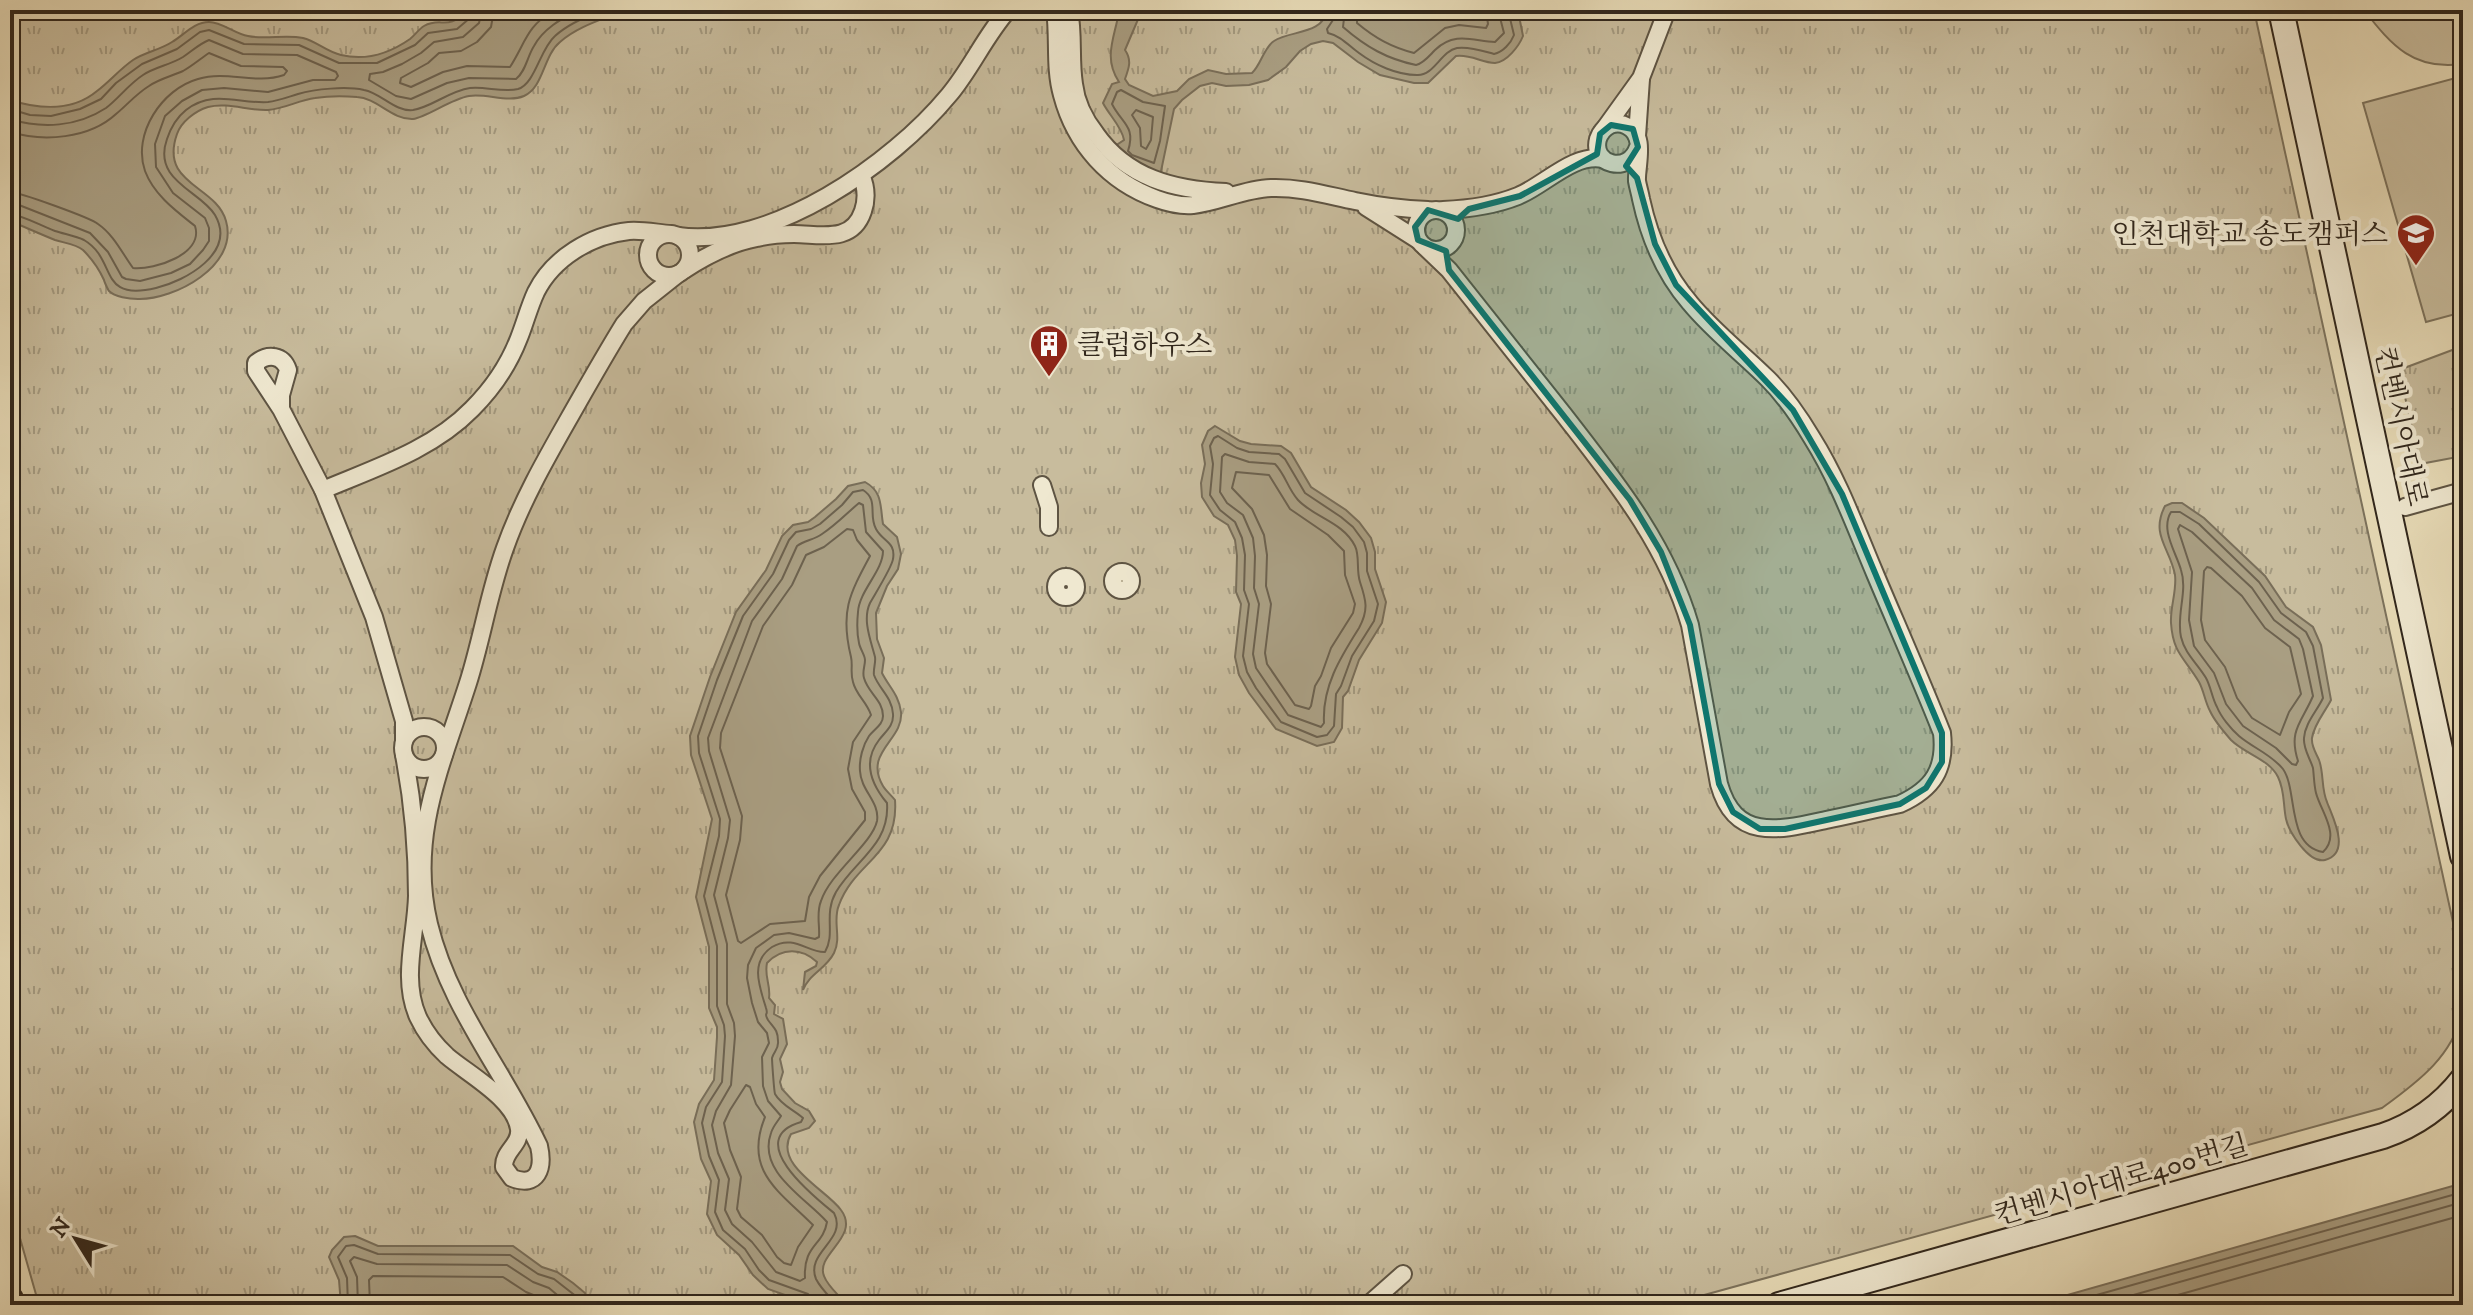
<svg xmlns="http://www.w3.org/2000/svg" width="2473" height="1315" font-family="'IM FELL DW Pica','Noto Serif KR',serif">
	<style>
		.grass { fill: url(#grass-tufts); stroke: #7c725c; stroke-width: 2 }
		.pitch { fill: #c8bc9d; stroke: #7c725c; stroke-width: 2 }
		.water { fill: #a99e82; stroke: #796e59; stroke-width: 2 }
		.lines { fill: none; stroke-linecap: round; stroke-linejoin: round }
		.shore { stroke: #6d624f; stroke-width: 2 }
		.street-casing { stroke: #5e5443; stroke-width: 20 }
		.secondary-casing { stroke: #31271c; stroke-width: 28 }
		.street { stroke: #efe8d0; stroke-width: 16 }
		.secondary { stroke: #efe8d0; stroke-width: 24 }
		.marked { fill: #0f766e; fill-opacity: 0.2; stroke: #0f766e; stroke-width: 6; stroke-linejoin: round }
		.labels { text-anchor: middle; stroke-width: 8; stroke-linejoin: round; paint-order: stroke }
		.poi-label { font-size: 28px; fill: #31271c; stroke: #efe8d0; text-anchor: end }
		.street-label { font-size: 28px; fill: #31271c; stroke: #efe8d0 }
	</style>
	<defs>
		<pattern id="grass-tufts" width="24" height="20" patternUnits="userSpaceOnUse" patternTransform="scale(2)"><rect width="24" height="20" fill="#c8bc9d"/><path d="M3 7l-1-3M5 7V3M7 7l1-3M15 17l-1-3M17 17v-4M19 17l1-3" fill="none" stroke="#a3997f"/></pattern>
	</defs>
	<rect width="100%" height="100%" fill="#e7dbb7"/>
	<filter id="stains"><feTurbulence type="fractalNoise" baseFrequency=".0025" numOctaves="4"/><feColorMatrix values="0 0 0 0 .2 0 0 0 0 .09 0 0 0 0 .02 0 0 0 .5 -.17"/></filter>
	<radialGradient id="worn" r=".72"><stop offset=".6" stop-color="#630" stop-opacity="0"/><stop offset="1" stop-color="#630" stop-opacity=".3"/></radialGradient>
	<g class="grass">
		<path d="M 10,10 L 2254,10 L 2463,968 C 2463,981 2465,994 2463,1007 C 2456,1054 2418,1082 2382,1108 L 1668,1305 L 39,1305 L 10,1203 Z"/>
		<path d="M 2463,346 L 2463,456 L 2420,464 L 2399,370 Z"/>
	</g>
	<g class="pitch">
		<path d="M 2364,10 L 2463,10 L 2463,64 C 2414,71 2392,46 2364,10 Z"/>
		<path d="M 2463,76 L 2463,312 L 2426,322 L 2363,103 Z"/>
	</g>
	<g class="water">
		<path d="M 467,10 L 625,10 C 604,19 578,26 560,42 C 543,56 544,87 524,96 C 508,103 486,93 469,96 C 451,99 427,117 413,119 C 392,120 377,98 357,97 C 345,96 328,96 315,98 C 299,100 284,109 268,110 C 248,111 228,102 208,107 C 195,111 181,122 177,134 C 159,185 216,185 226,221 C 239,266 174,300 138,299 C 129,299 115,297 109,291 C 108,290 104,281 104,280 C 99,269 91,258 83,250 C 76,244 64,243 55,240 C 40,234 25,227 10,221 L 10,100 C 38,109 72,112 97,91 C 110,81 120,69 133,60 C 145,52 160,50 172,42 C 184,35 194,22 209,22 C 222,22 235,34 248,36 C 266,40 285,34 303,38 C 316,41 327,52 341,55 C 366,61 390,53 410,39 C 415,35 419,29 424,26 C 442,16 447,32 467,10 Z"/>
		<path d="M 1114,10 L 1142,10 L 1125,50 C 1132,60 1129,68 1125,79 L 1129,85 L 1153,96 L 1177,91 L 1189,79 L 1208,70 L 1226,74 L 1252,73 C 1261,65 1264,47 1274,41 C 1291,30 1323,35 1327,10 L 1513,10 L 1519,16 L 1523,36 C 1519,46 1507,62 1495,63 C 1482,63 1471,54 1456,56 L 1428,83 L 1414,83 L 1380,75 L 1358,62 L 1333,43 L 1323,41 L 1311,44 L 1300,51 L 1286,67 L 1268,80 L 1249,85 L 1226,86 L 1212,83 L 1200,86 L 1182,100 L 1174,109 L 1160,176 L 1112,148 L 1124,140 C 1122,127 1109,115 1103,103 L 1112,84 L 1119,82 C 1104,59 1113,41 1118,17 Z"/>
		<path d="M 1215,426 L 1240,441 L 1251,444 L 1281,446 L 1291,453 L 1311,487 L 1346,510 L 1359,522 L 1371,538 L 1375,552 L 1375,569 L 1386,602 L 1382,623 L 1359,660 L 1348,691 L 1343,697 L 1342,728 L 1334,742 L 1317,746 L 1276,729 L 1249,693 L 1239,675 L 1235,657 L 1241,604 L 1236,592 L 1237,556 L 1235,540 L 1228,525 L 1214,516 L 1202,497 L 1201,483 L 1205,464 L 1202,445 L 1208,431 Z"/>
		<path d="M 865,482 C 883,492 880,506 883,524 L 897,537 L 901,554 L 898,569 L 887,586 L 876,613 L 877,639 L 884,658 L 882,673 C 889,687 899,695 901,712 C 904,740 863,752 883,786 C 886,791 891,795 895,800 C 899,856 855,861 839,905 C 832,921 842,937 834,953 C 826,969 809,974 803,990 L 805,972 L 816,966 L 817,962 C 802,948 782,947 767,963 C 764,977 771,985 769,998 L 775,1005 L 774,1014 L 783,1019 L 787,1044 L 780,1059 L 783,1072 L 780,1082 L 782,1089 L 795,1103 L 809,1111 L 815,1121 L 809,1128 L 791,1134 C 773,1165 827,1190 841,1210 C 861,1237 815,1254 824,1276 C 828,1287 840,1296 847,1305 L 813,1305 L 768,1289 L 753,1275 L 739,1255 L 717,1235 L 707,1214 L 711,1181 L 701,1159 L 694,1122 L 699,1104 L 714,1080 L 717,1037 L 717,1027 L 709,1008 L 709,947 L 696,897 L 712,819 L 691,755 L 690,736 L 710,677 L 736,612 L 766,570 L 782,536 L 793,525 L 808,522 L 815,517 L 836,499 L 848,486 Z"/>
		<path d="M 2172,503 L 2182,503 L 2204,518 L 2265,576 L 2286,607 L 2313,627 L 2321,645 L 2331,700 C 2325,712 2314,724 2312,738 C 2311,746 2316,753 2319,760 C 2324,773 2321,788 2327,802 C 2332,816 2352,853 2325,860 C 2309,864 2289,832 2286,819 C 2283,805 2285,791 2278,777 C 2269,759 2245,754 2231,740 C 2224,732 2214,720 2210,711 C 2205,702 2204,691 2199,682 C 2185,658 2173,654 2171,623 C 2170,607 2177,591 2175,575 C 2170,548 2150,535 2165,506 Z"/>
		<path d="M 2463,1183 L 2463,1305 L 2032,1305 Z"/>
		<path d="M 355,1236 L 378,1246 L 513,1246 L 542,1267 L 557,1272 L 573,1283 L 585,1293 L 588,1305 L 341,1305 L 339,1280 L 329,1257 L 332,1250 L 344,1237 Z"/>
	</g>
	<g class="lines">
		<g class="shore">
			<path d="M 482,10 L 479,23 L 463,37 L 434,42 L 421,53 L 402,64 L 383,72 L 370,74 L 369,80 L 396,96 L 411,99 L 447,83 L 469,78 L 516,79 C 526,71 527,57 534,46 C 543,29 561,19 578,10"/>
			<path d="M 494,10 L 491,27 L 477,42 L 461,51 L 439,53 L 428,63 L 401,78 L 400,83 L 411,87 L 443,72 L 467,66 L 510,67 C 526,42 526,27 554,10"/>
			<path d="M 1335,10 L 1335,17 L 1327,29 L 1328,33 C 1341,36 1349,46 1359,53 C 1375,65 1397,75 1417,75 C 1434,76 1441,51 1457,48 C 1469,46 1483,51 1494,54 C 1503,52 1511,43 1514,35 L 1508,10"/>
			<path d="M 1345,10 L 1343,27 C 1366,47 1387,59 1416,65 C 1424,63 1429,56 1435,50 C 1455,31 1473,41 1495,42 L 1504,33 L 1498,10"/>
			<path d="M 1357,10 L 1357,23 C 1375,38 1391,47 1414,53 L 1445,28 L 1459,25 L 1486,28 L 1488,24 L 1486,10"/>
			<path d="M 1121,90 L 1143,102 L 1165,106 L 1160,141 L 1154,163 L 1132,155 L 1128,151 C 1136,126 1122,124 1112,104 L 1117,92 Z"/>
			<path d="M 10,109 L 30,115 L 51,116 L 80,109 L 101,99 L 116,83 L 142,64 L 177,49 L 200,32 L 209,30 L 244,44 L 299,45 L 339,63 L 377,63 L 415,45 L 428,33 L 457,29 L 470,18 L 472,10"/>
			<path d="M 1136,110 L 1153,117 L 1151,140 L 1146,149 L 1141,146 L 1140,128 L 1132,115 Z"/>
			<path d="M 10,119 C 42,129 77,127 106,108 C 119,98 129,84 143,75 C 155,67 170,65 183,57 C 192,51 199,44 209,40 L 243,54 L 297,55 L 336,72 L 338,76 L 335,80 L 313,80 L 268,92 L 224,88 L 202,90 L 182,101 L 165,116 L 155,144 L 156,167 L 173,193 L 205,218 L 209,228 L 209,241 L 203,250 L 190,264 L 171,273 L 140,281 L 126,279 L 122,277 L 108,252 L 90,233 L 19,205 L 10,204"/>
			<path d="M 10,132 C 43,142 89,139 116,114 C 127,105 136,94 149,86 C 159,79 172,76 183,71 C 192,66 200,59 209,53 L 241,66 L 283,67 L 287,71 L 284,75 C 254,85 228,70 198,79 C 162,89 132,134 145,171 C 154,195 176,211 195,226 C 204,254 155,270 133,268 C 122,253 114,235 98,224 C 91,218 19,192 10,192"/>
			<path d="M 10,214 C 25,216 41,226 55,231 C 64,234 76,236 84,240 C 118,260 97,302 156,288 C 185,281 237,253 215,215 C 201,191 152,181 167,139 C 171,127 176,118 186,110 C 213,89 239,104 268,102 C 278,101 288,97 298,94 C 315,89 346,86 364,90 C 381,93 395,112 413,110 C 432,107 449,91 470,88 C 485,86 503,93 518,89 C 535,84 540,49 555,36 C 568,24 587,16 603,10"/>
			<path d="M 1218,436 L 1237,448 L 1249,452 L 1279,454 L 1285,459 L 1305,493 L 1341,517 L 1353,527 L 1364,542 L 1367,553 L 1367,571 L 1378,604 L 1374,621 L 1352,656 L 1341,686 L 1336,694 L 1334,726 L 1327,735 L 1317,737 L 1281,722 L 1256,688 L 1247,672 L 1243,656 L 1249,604 L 1244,590 L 1245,555 L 1242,538 L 1235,522 L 1220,510 L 1210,495 L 1213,464 L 1210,446 L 1214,438 Z"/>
			<path d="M 1225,454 L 1249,462 L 1275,464 C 1285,474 1288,489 1298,500 C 1315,518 1343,522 1355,546 C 1360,556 1356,570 1360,582 C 1366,600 1369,610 1359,628 C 1340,658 1322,687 1324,723 L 1321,727 L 1288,715 L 1256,668 L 1253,654 L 1259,604 L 1254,588 L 1255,556 L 1253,538 L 1243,515 L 1227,503 L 1220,492 L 1222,457 Z"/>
			<path d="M 1236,472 L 1269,475 L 1290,509 L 1328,535 L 1344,551 L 1345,575 L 1355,604 L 1353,613 L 1331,648 L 1321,676 L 1315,686 L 1311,706 L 1309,709 L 1295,705 L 1267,664 L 1265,653 L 1271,604 L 1266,586 L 1267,555 L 1264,535 L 1252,509 L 1232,488 Z"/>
			<path d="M 859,503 L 863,505 L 866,532 L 883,551 C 883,571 859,591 858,612 C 857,622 857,634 859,643 C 860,649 865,655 865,660 C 865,667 862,671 864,678 C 868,693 883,700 883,716 C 883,725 874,729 869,736 C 863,745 859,759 860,771 C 861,791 880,802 877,821 C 872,844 830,873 821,901 C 816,913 820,925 819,937 L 815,939 L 789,933 L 774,935 L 756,948 L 748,965 L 747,978 L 752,1003 L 758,1022 L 767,1033 L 769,1043 L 762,1057 L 763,1086 L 768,1101 L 781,1116 C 778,1121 773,1126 771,1133 C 757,1172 806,1198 827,1222 C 823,1246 803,1245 805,1278 L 800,1281 L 776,1272 L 752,1242 L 732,1224 L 725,1210 L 729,1179 L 718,1153 L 712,1125 L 716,1111 L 731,1085 L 735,1036 L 734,1023 L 727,1004 L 727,944 L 714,895 L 728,838 L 730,820 L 709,751 L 708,738 L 752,621 L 782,579 L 797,546 C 805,540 814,540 822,534 C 836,525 847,513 859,503 Z"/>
			<path d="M 2171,512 L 2180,512 L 2199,524 L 2259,582 L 2281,613 L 2306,632 L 2313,646 L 2323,698 C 2317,711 2305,723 2304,738 C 2303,749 2310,758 2313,768 C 2314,776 2314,785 2316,793 C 2321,812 2341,835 2323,852 C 2286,846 2298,790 2283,769 C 2271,754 2253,748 2239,736 C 2231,729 2221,717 2217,707 C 2212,698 2211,687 2206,678 C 2197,663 2185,654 2181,637 C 2176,615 2188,591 2181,570 C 2176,552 2160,530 2171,512 Z"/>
			<path d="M 2180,525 L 2192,532 L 2252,588 L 2274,620 L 2299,639 L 2303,649 L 2313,696 C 2302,722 2288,730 2298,761 L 2296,765 L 2292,764 L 2276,748 L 2243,726 L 2226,704 L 2214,673 L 2194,646 L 2189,620 L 2192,572 L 2178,529 Z"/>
			<path d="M 847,529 L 853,530 L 857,540 L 870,556 C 849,595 840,612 851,657 C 853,665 850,673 853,682 C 856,695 867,702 871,715 L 853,742 L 848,769 L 852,789 L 865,812 L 865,820 L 820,876 L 809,897 L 805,921 L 770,924 L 741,943 L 738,941 L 726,895 L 740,840 L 742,816 L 720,748 L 721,733 L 763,626 L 792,585 L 806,555 L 824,547 Z"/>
			<path d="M 2207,567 L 2211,568 L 2242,596 L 2265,628 L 2290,647 L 2301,694 L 2289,712 L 2280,735 L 2252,718 L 2237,698 L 2225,667 L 2205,640 L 2201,620 L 2204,571 Z"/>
			<path d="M 746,1085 L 750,1087 L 756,1104 L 765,1117 C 743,1171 779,1191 813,1225 L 798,1247 L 791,1265 L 784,1263 L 777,1257 L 762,1235 L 741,1217 L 737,1209 L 741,1177 L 730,1150 L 724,1123 L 730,1110 Z"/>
			<path d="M 348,1305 L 347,1278 L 338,1257 L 346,1246 L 354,1245 L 378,1254 L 510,1255 L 538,1274 L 554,1279 L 577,1297 L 579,1305"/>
			<path d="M 358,1305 L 357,1277 L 350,1261 L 354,1257 L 377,1264 L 507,1265 L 533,1282 L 549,1288 L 569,1305"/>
			<path d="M 370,1305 L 369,1280 L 373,1276 L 503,1277 L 526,1292 L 543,1299 L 552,1305"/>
			<path d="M 813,1305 L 812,1299 L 808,1294 L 769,1280 L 759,1270 L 745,1249 L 723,1230 L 715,1212 L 719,1180 L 709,1156 L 702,1123 L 706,1107 L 722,1082 L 725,1036 L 724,1025 L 717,1006 L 717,946 L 704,896 L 719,836 L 720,819 L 699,753 L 698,736 L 717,680 L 743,616 L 773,574 L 789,540 L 796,532 L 811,529 L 820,524 L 842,505 L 853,492 L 863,490 C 879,500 868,515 876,529 C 883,542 896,542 893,559 C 892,567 875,594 870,603 C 862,620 871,641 875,657 C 876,663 873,669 874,675 C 879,689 892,697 893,714 C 894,726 885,732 879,740 C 862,762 872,785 887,803 C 890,845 855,860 836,892 C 823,915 836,933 825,952 C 808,953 794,934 772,947 C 749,962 760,988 766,1008 C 769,1017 763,1011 768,1020 C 774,1028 778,1030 778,1041 C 779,1049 774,1051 772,1058 C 772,1061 774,1091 775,1094 C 781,1105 794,1110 803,1118 L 801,1122 C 742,1139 813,1196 834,1213 C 848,1240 805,1252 816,1279 C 821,1289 830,1297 837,1305"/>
			<path d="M 2061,1305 L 2463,1192"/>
			<path d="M 2098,1305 L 2463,1202"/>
			<path d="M 2142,1305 L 2463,1215"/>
		</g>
		<g class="street-casing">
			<g id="street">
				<path d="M 1055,10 C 1059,38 1054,67 1062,95 C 1075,144 1109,182 1157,199 C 1168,203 1181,206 1193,205 C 1219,202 1244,189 1271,188 C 1300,187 1326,195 1355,201 C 1379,206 1403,209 1428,210"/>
				<path d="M 1069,10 C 1074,35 1070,59 1074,84 C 1076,102 1085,120 1096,134 C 1127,178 1174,190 1226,192"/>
				<path d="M 1605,128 L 1641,78 L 1667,10"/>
				<path d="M 1637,136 L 1641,79"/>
				<path d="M 1366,207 L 1418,240"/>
				<circle cx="1436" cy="230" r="20"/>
				<path d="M 1443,210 C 1469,209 1493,206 1518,196 C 1545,185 1573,153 1603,159"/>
				<circle cx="669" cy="255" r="21"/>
				<path d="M 678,236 C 771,249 892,164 949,95 C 971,69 985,36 1008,10"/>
				<path d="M 1425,247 L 1449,270 C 1487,318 1526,367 1564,415 C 1615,481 1666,543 1690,625 L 1719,784 C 1735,842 1780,830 1826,820 C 1851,815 1875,809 1900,804 C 1933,789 1946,769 1942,733 C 1921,680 1898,628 1876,576 C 1856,529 1839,481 1812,438 C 1800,418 1785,396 1768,379 C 1743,354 1713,331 1690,303 C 1665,274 1649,236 1641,199 C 1640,193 1638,187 1637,181 C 1636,166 1647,135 1627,126 C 1622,123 1615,123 1610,125 C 1604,128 1600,133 1598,139 C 1591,165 1629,175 1638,147"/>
				<path d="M 684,270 C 707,255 730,243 757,238 C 769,235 781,234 794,234 C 820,234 852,244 863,211 C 867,199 866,186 861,175"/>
				<path d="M 281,409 L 281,395 L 288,370 C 283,355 268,353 256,363 L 256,371 L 281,409 L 323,490 L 374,617 L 404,721 L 404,741"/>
				<path d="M 1042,485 L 1049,507 L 1049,527"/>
				<path d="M 323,490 C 375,468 432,450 472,409 C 492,389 509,364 519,338 C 525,323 529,307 536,292 C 553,258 591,235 629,231 C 643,230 657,233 671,234"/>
				<path d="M 2405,507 L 2463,491"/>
				<circle cx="1122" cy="581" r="9"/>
				<circle cx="1066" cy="587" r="10"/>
				<circle cx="424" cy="748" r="21"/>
				<path d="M 404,755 C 413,802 417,848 417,896 C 416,936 401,979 418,1017 C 425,1032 435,1045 447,1056 C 468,1074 515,1099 519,1129 C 521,1145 503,1151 504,1167 L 512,1178 C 538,1188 544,1168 539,1146 C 504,1071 449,1007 429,924 C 408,836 442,765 468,683 C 482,639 489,592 505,548 C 522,500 547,457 572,413 C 589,383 606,353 624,324 L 644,301 L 678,274"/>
				<path d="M 1368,1305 L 1403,1274"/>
			</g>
		</g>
		<g class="secondary-casing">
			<g id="secondary">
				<path d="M 2281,10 L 2463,856"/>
				<path d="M 10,1299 L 12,1305"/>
				<path d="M 1779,1305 L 2383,1136 C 2415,1125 2442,1106 2463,1079"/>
			</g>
		</g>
		<use href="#street" class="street"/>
		<use href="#secondary" class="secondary"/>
	</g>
	<path class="marked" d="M 1611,125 L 1633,129 L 1638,147 L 1626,166 L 1637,178 L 1655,244 L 1676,285 L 1793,410 L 1842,494 L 1942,733 L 1942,762 L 1926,788 L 1900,804 L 1785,829 L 1760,829 L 1733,812 L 1719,784 L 1690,625 L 1661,552 L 1630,500 L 1449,270 L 1446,251 L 1418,240 L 1415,227 L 1428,210 L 1458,219 L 1469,209 L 1520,196 L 1597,154 L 1600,134 Z"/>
	<defs>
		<g id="university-pin" transform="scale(2)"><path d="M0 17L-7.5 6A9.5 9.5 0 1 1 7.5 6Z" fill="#8f2418" stroke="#efe8d0"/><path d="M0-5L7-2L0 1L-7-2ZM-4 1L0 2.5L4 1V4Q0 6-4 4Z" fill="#fff"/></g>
		<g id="building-pin" transform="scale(2)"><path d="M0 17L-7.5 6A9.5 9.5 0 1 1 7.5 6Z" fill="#8f2418" stroke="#efe8d0"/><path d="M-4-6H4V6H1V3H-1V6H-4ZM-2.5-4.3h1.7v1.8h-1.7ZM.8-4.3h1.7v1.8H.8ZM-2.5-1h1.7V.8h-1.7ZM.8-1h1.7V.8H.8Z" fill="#fff"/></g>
	</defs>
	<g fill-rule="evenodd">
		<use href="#university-pin" x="2416" y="233"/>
		<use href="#building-pin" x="1049" y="344"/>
	</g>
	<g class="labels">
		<g class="poi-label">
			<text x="2388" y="243">인천대학교 송도캠퍼스</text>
			<text x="1077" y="354" text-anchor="start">클럽하우스</text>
		</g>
		<g class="street-label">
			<text transform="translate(2402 426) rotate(78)" y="10">컨벤시아대로</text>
			<text transform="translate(2121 1179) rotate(-16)" y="10">컨벤시아대로400번길</text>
		</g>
	</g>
	<rect width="2473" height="1315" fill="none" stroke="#e7dbb7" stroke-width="40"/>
	<rect x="12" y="12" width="2449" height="1291" fill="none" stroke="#31271c" stroke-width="4"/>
	<rect x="20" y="20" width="2433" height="1275" fill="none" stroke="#31271c" stroke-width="2"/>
	<g transform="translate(76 1239) rotate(307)" stroke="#efe8d0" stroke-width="6" paint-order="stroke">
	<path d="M0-6L14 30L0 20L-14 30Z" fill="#31271c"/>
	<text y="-12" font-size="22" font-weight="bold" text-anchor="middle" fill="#31271c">N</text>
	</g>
	<rect width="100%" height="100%" filter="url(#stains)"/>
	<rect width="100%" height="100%" fill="url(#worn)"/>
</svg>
